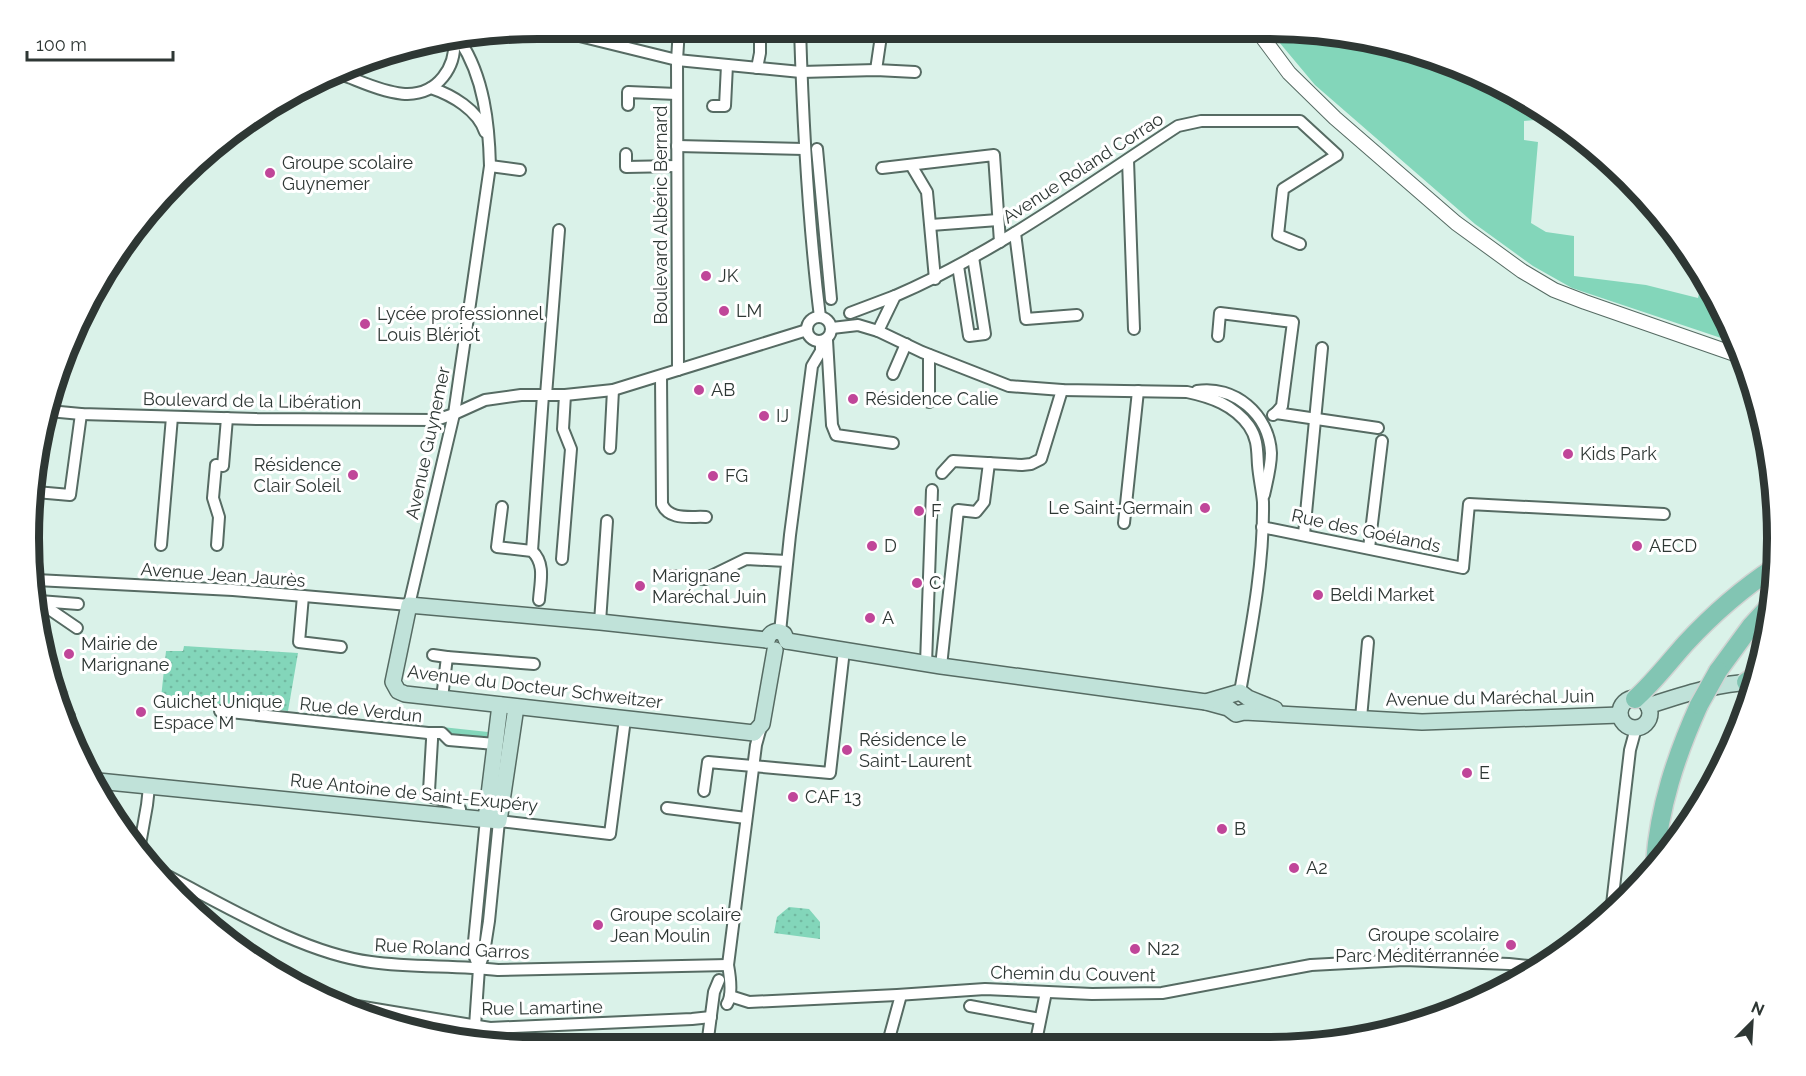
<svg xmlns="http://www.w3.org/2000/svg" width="1806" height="1076" font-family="Raleway,sans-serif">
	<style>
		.grass { fill: #83d6ba }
		.park { fill: url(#park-dots) }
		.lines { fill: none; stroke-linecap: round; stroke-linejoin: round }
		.minor-tunnel { stroke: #b8cdc5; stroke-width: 10; stroke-dasharray: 10 5; stroke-linecap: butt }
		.minor-casing { stroke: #566b63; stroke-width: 14 }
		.tertiary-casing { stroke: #566b63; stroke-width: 16 }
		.secondary-casing { stroke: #566b63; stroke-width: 18 }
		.primary-casing { stroke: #d1d3d2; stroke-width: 21 }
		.minor { stroke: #fff; stroke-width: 10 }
		.tertiary { stroke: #fff; stroke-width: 14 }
		.secondary { stroke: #c0e2d9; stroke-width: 15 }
		.primary { stroke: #82c5b3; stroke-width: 18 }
		.primary-bridge-casing { stroke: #d1d3d2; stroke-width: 21; stroke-linecap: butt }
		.primary-bridge { stroke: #82c5b3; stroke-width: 18 }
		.poi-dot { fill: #c04699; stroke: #fff; stroke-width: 2 }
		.labels { text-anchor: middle; stroke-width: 6; stroke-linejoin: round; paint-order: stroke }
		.poi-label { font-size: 18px; fill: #2e3734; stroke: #fff; text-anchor: start }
		.street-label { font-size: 18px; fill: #2e3734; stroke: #fff }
		.rim { fill: none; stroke: #2e3734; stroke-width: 8 }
	</style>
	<defs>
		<pattern id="park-dots" width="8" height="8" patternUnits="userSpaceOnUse" patternTransform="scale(1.5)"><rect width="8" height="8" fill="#83d6ba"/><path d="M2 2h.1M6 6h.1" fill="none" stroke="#71b8a0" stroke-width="1.8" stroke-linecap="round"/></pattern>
	</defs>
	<rect width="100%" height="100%" fill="#daf2e9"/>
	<g class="grass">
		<path d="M 1269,30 L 1302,30 L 1432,56 L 1551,115 L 1556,118 L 1524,121 L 1524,140 L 1538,142 L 1531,223 L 1546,232 L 1574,236 L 1574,276 L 1646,285 L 1698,298 L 1703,276 L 1739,344 L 1572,288 L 1533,266 L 1475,224 L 1315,85 Z"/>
		<path d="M 442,727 L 488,732 L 486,741 L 447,735 Z"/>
	</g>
	<g class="park">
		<path d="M 184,646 L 298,653 L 288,711 L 161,698 L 166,651 L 183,651 Z"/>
		<path d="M 789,907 L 809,909 L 820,922 L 820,939 L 774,933 L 777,917 Z"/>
	</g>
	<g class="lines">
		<path class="minor-tunnel" d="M 58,695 L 70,696"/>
		<g class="minor-casing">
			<g id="minor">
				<path d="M 551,29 L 677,60 L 801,72 L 876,70 L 915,72"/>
				<path d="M 800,29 C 803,125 808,221 820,317"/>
				<path d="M 757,68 L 760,53 L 760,29"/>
				<path d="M 876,70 L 881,36"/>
				<path d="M 340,74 C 372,85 416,111 443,77 C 451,67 455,55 454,42"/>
				<path d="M 431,88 C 452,95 478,110 485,132"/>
				<path d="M 628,105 L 628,92 L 677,94"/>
				<path d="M 713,106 L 725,106 L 727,65"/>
				<path d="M 677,146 L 804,149"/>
				<path d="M 817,149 L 831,299"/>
				<path d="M 626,154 L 626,167 L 677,166"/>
				<path d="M 1128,160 L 1134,329"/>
				<path d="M 911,165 L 927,192 L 935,279"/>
				<path d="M 490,166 L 520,170"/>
				<path d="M 882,168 L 994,155 L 1000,242"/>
				<path d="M 931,225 L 998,220"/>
				<path d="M 1015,233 L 1026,319 L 1077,315"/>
				<path d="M 958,266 L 969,336 L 985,334 L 973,257"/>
				<path d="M 850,313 L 895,296"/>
				<circle cx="819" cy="329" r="12"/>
				<path d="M 832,328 L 858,325 L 878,331 L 922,352 L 1009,386 L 1062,390 L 1187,392 C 1211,397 1234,405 1249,426 C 1258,439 1257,451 1258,465 C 1259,478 1262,490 1263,502 C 1264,565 1251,630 1240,692"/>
				<path d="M 878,331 L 895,296 C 997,252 1086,186 1178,126 L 1201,121 L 1300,121 L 1337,155 L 1283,189 L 1278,235 L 1300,244"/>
				<path d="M 1218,336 L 1220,313 L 1293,322 L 1282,406 L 1276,413"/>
				<path d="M 827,340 L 832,425 L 836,435 L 893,443"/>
				<path d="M 678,370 L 677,60 L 679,29"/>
				<path d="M 893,374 L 906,344"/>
				<path d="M 661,376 L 662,504 C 669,521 691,516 706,517"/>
				<path d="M 1197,391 C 1234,385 1269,414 1271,453 C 1271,467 1267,481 1264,495"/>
				<path d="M 546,395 L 559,230"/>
				<path d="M 929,402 L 929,355"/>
				<path d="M 49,411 L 81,414 L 257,419 L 436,420 L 454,414 L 485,400 L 521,395 L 565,395 L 613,390 L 807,330"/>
				<path d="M 1273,415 L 1276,413 L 1378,428"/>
				<path d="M 610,448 L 613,390"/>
				<path d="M 942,473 L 953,461 L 1022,465 L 1031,464 L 1041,459 L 1062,390"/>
				<path d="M 36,492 L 70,495 L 81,414"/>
				<path d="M 502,507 L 497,547 L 532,551 C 546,564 540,583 539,600"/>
				<path d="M 1124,523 L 1138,391"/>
				<path d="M 1262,527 L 1463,568 L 1469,504 L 1664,514"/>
				<path d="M 1304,534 L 1322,348"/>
				<path d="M 29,543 L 36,492"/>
				<path d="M 161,545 L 172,417"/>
				<path d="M 217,545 L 219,517 L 213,498 L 216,465 L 223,466 L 227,418"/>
				<path d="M 1369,548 L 1382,441"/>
				<path d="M 532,551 L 543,395"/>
				<path d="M 562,559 L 571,449 L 563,429 L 565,395"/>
				<path d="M 671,576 L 705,579 L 746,559 L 787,561"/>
				<path d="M 36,580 L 233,590 L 409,605 L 454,414 L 490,166 C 489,124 484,77 460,41"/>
				<path d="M 303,596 L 299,642 L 341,647"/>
				<path d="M 39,601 L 78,604"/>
				<path d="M 39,602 L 77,628"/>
				<path d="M 600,622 L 607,521"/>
				<path d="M 780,632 L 790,535 L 812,366 L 821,351 L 821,342"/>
				<path d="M 433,655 L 447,657"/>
				<path d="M 926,664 L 932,490"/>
				<path d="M 941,666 L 958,510 L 976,512 L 984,502 L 989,463"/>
				<path d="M 54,694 L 58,695"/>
				<path d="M 442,698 L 447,657 L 534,664"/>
				<path d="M 220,711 L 428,733 L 432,736 L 432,740 L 429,791 L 432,797 L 454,803 L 460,809 L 461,817"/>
				<path d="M 63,716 L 69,716"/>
				<path d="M 1361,718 L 1368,642"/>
				<path d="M 428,733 L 442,733 L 449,740 L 495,744"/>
				<path d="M 704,791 L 708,762 L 830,773 L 844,650"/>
				<path d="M 667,808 L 746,818"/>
				<path d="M 140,854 L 139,850 L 147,805 L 149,787"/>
				<path d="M 158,871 C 221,903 301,953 371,962 C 413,968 456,965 498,970 L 728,965"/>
				<path d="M 1611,913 L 1630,750 L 1636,728"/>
				<path d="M 479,968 L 473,952 L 486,819"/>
				<path d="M 730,996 L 749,1002 L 897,995 L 985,989 L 1092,994 L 1162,993 L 1311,965 L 1404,960 L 1509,964 L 1539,967"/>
				<path d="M 339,1003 L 490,1028 L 692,1019 L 711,1017"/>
				<path d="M 727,1004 C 733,995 730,976 728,965 L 756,745 L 761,727"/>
				<path d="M 970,1006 L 1040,1019"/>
				<path d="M 475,1026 L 479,968 L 484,953 L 489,921 L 499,821 L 610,834 L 625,719"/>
				<path d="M 707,1046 L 714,992 L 719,980"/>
				<path d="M 887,1046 L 901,995"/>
				<path d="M 1035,1046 L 1046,992"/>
			</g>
		</g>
		<g class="tertiary-casing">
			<path id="tertiary" d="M 1257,30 L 1289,73 L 1335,118 L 1456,223 L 1522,271 L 1554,290 L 1585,302 L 1743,357"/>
		</g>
		<g class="secondary-casing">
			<g id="secondary">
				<path d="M 767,640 C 770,632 776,629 784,634 L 787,641"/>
				<path d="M 787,641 L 941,666 L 1206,702 L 1228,708 L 1236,714 L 1244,712 L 1422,722 L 1620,715"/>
				<circle cx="1635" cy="713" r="15"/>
				<path d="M 1206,702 L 1240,692 L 1248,698 L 1275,709"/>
				<path d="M 1648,706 C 1682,695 1718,683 1754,682"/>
				<path d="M 754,733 L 405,694 L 398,691 L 393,682 L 409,605 L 600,622 L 767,640"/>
				<path d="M 754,733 L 762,724 L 775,650"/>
				<path d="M 98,781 L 499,821 L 516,707"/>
				<path d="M 486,819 L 500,705"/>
			</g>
		</g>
		<g class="primary-casing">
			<g id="primary">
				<path d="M 1718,671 L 1751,626 L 1771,604"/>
				<path d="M 1746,682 L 1757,674"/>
				<path d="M 1635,699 C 1654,682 1669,662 1686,643 C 1712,615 1743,588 1775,567"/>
				<path d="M 1655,863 C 1659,807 1676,756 1699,705"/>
			</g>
		</g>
		<use href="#minor" class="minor"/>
		<use href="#tertiary" class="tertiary"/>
		<use href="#secondary" class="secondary"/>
		<use href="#primary" class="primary"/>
		<g class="primary-bridge-casing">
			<path id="primary-bridge" d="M 1699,705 L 1718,671"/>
		</g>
		<use href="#primary-bridge" class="primary-bridge"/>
	</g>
	<g class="poi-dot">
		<circle cx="270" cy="173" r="6"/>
		<circle cx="706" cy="276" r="6"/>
		<circle cx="724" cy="311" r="6"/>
		<circle cx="365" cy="324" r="6"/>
		<circle cx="699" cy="390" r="6"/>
		<circle cx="853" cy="399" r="6"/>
		<circle cx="764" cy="416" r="6"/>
		<circle cx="1568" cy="454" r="6"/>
		<circle cx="353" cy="475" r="6"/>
		<circle cx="713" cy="476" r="6"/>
		<circle cx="1205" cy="508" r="6"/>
		<circle cx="919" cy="511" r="6"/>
		<circle cx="872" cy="546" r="6"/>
		<circle cx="1637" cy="546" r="6"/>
		<circle cx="917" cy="583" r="6"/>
		<circle cx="640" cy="586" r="6"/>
		<circle cx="1318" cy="595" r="6"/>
		<circle cx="870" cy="618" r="6"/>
		<circle cx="69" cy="654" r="6"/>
		<circle cx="141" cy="712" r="6"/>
		<circle cx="847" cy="750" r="6"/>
		<circle cx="1467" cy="773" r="6"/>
		<circle cx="793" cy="797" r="6"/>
		<circle cx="1222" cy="829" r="6"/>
		<circle cx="1294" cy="868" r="6"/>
		<circle cx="598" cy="925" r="6"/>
		<circle cx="1511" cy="945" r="6"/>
		<circle cx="1135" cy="949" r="6"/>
	</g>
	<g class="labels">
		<g class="poi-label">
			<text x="282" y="169">Groupe scolaire<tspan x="282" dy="21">Guynemer</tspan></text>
			<text x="718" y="282">JK</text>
			<text x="736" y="317">LM</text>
			<text x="377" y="320">Lycée professionnel<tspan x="377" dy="21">Louis Blériot</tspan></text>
			<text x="711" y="396">AB</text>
			<text x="865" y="405">Résidence Calie</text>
			<text x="776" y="422">IJ</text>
			<text x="1580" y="460">Kids Park</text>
			<text x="341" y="471" text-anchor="end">Résidence<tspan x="341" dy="21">Clair Soleil</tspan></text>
			<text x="725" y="482">FG</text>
			<text x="1193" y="514" text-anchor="end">Le Saint-Germain</text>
			<text x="931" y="517">F</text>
			<text x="884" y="552">D</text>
			<text x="1649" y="552">AECD</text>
			<text x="652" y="582">Marignane<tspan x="652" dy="21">Maréchal Juin</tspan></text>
			<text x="929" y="589">C</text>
			<text x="1330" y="601">Beldi Market</text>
			<text x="882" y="624">A</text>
			<text x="81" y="650">Mairie de<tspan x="81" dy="21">Marignane</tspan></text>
			<text x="153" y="708">Guichet Unique<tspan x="153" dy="21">Espace M</tspan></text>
			<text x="859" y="746">Résidence le<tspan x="859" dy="21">Saint-Laurent</tspan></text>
			<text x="1479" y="779">E</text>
			<text x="805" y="803">CAF 13</text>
			<text x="1234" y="835">B</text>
			<text x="1306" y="874">A2</text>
			<text x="610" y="921">Groupe scolaire<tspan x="610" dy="21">Jean Moulin</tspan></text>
			<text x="1499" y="941" text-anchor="end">Groupe scolaire<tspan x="1499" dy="21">Parc Méditérrannée</tspan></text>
			<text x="1147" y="955">N22</text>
		</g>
		<g class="street-label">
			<text transform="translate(1083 168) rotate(-33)" y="6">Avenue Roland Corrao</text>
			<text transform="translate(661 215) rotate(-90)" y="6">Boulevard Albéric Bernard</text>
			<text transform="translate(252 401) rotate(1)" y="6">Boulevard de la Libération</text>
			<text transform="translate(428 443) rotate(-78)" y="6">Avenue Guynemer</text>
			<text transform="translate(1366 531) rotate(12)" y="6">Rue des Goélands</text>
			<text transform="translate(223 575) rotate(4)" y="6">Avenue Jean Jaurès</text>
			<text transform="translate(535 687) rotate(7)" y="6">Avenue du Docteur Schweitzer</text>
			<text transform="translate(1490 698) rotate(-1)" y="6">Avenue du Maréchal Juin</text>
			<text transform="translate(361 710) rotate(6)" y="6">Rue de Verdun</text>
			<text transform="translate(414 793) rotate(6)" y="6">Rue Antoine de Saint-Exupéry</text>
			<text transform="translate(452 949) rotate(3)" y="6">Rue Roland Garros</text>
			<text transform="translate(1073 974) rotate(1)" y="6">Chemin du Couvent</text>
			<text transform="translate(542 1008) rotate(-1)" y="6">Rue Lamartine</text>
		</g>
	</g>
	<path d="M0 0H1806V1076H0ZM538 39H1268A499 499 0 0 1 1767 538V538A499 499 0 0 1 1268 1037H538A499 499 0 0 1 39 538V538A499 499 0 0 1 538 39Z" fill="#fff" fill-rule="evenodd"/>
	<path class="rim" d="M538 39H1268A499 499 0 0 1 1767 538V538A499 499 0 0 1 1268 1037H538A499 499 0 0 1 39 538V538A499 499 0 0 1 538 39Z"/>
	<g transform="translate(1752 1022) rotate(24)" stroke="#ffffff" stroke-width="4.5" paint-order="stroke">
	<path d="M0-4.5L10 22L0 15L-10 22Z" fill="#2e3734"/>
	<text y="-9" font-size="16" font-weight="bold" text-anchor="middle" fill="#2e3734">N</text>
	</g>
	<path d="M27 51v9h146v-9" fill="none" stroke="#2e3734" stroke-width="3"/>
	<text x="36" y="51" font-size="18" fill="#2e3734" stroke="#ffffff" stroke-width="4.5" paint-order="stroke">100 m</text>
</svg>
